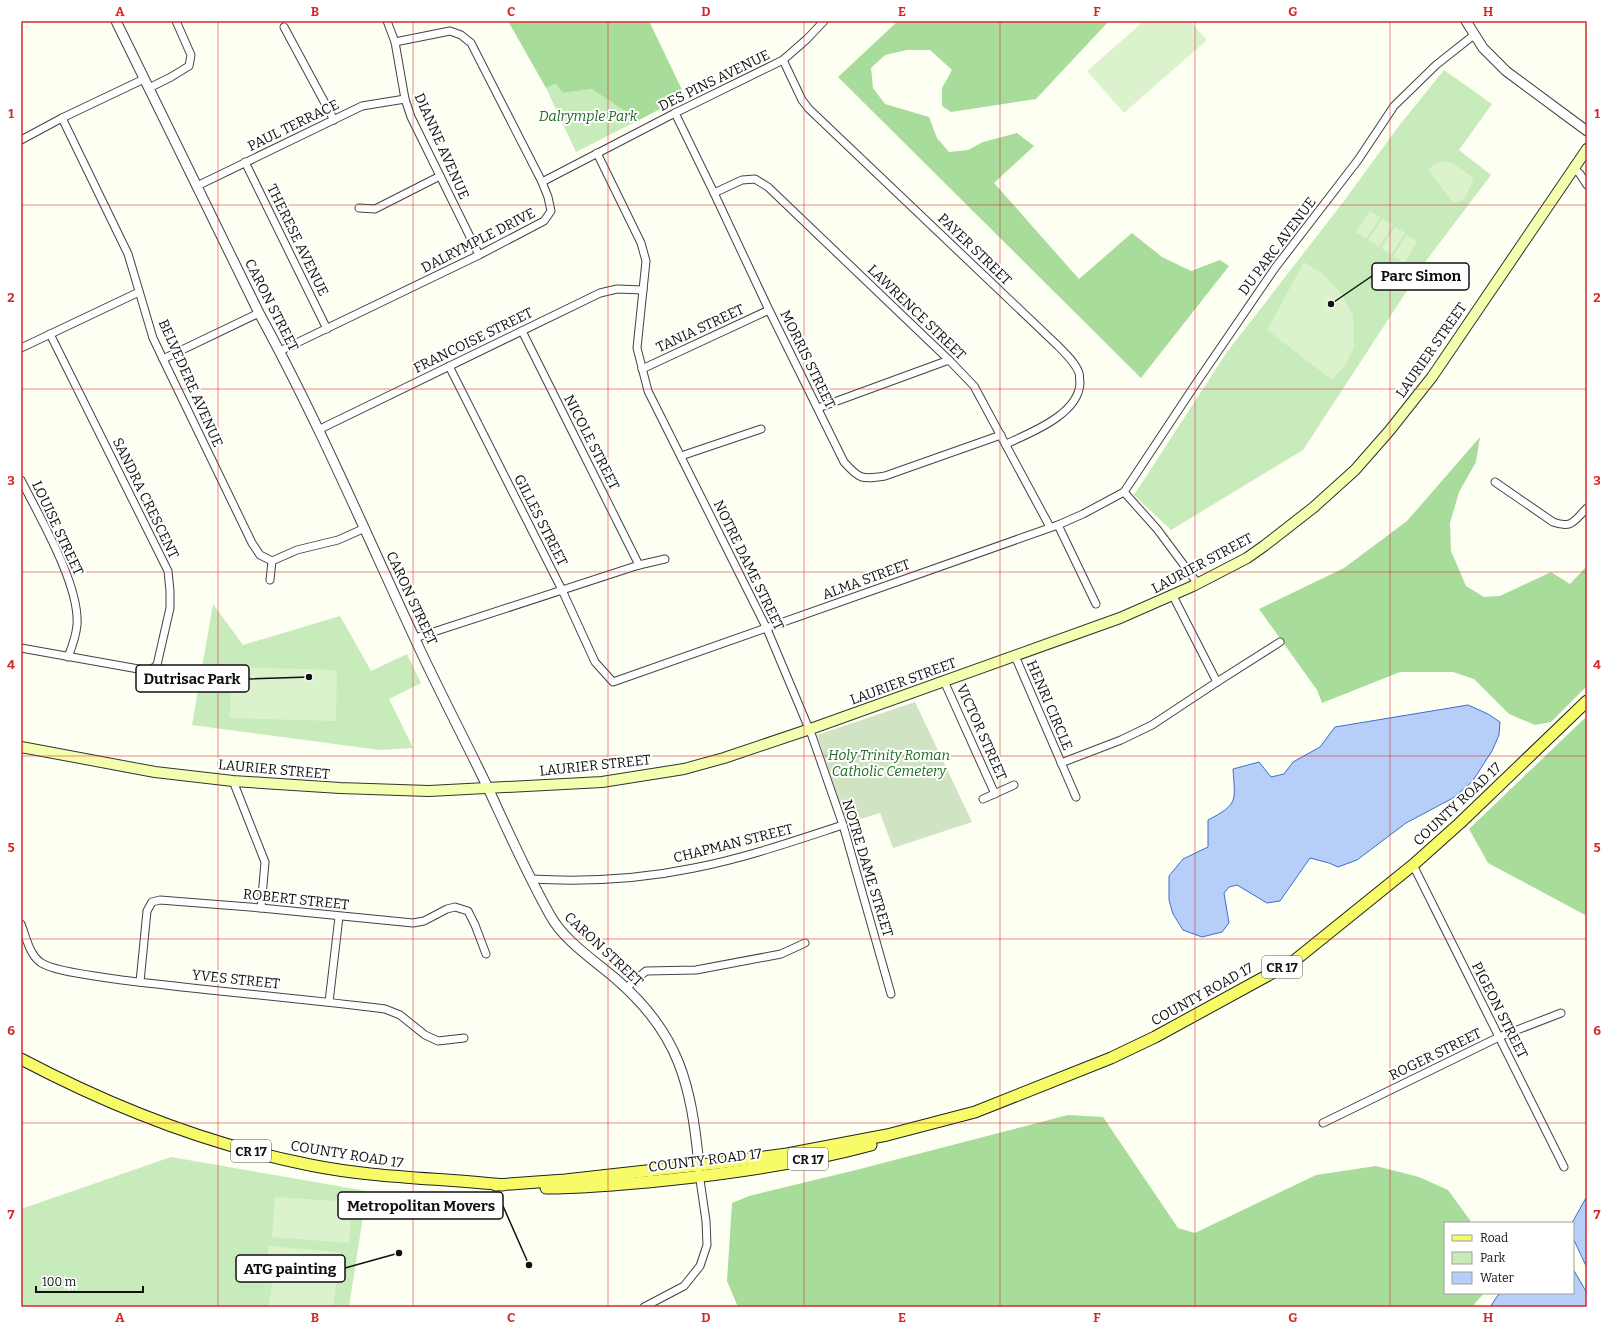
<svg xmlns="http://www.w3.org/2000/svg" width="1608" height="1328" font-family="Bitter,serif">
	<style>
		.green { fill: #c8ebbb }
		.forest { fill: #a7dc9a }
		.cemetery { fill: #d0e3c3 }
		.pitch { fill: #dcf2cd }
		.water { fill: #b7cef8; stroke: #3c6ed0 }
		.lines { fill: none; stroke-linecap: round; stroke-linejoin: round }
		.minor-casing { stroke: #434343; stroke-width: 9 }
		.tertiary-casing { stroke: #434343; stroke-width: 11 }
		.secondary-casing { stroke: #323232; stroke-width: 12 }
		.primary-casing { stroke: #212121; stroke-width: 13 }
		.minor { stroke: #fff; stroke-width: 7 }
		.tertiary { stroke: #fff; stroke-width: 9 }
		.secondary { stroke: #f3ffae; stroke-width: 10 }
		.primary { stroke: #f8fb68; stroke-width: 11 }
		.grid { fill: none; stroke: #d62828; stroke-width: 1; stroke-opacity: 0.55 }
		.labels { text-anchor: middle; stroke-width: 4; stroke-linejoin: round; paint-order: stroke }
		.shield { fill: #fff; stroke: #585858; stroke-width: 1 }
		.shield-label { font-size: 13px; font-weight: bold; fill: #101010 }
		.street-label { font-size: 14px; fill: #101010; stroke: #fff }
		.park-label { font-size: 14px; font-style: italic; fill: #1e6b22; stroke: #fff }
		.leader { fill: none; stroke: #101010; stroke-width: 1.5 }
		.callout-dot { fill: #101010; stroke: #fff; stroke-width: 1.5 }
		.callout { fill: #fff; stroke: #101010; stroke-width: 1.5 }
		.callout-label { font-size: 15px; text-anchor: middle; font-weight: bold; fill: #101010 }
		.neatline { fill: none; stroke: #d62828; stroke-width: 1.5 }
		.grid-label { font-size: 13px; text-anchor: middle; font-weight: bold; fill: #d62828 }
	</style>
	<rect width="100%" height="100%" fill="#fefff3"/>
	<g class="green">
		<path d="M 1444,70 L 1492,104 L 1459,150 L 1491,175 L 1429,257 L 1303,450 L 1171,530 L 1134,495 L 1227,352 L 1344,201 L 1398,127 Z"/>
		<path d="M 556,84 L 563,93 L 592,89 L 617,104 L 639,120 L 576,152 L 546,88 Z"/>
		<path d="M 213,604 L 243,645 L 340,616 L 371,671 L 407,654 L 421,683 L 389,699 L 413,748 L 380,750 L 192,725 Z"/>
		<path d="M 171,1157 L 367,1191 L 349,1307 L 21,1307 L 21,1209 Z"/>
	</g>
	<g class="forest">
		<path d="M 508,21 L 649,21 L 685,96 L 639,120 L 592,89 L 563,93 L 556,84 L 546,88 Z"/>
		<path d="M 898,21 L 1109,21 L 1036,99 L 951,112 L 942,106 L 942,88 L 952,70 L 930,50 L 907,50 L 885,55 L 871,68 L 873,88 L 885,104 L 929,117 L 937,138 L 949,152 L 968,150 L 983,142 L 1017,133 L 1034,146 L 994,183 L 1079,279 L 1132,233 L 1162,257 L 1191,271 L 1220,260 L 1229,266 L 1141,378 L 838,77 Z"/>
		<path d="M 1480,437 L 1476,462 L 1459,492 L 1450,523 L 1451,551 L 1466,586 L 1484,597 L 1500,596 L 1551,572 L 1570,584 L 1587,566 L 1587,686 L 1551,722 L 1535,725 L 1509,714 L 1474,679 L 1453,672 L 1400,672 L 1322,703 L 1317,690 L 1259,609 L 1344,568 L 1407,521 Z"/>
		<path d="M 1587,716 L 1587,916 L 1488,863 L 1469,829 Z"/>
		<path d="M 1068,1115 L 1103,1117 L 1178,1228 L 1195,1233 L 1316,1175 L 1376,1166 L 1419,1177 L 1448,1190 L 1472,1223 L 1445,1223 L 1445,1293 L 1484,1293 L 1472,1307 L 738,1307 L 727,1281 L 732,1203 L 749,1196 L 856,1170 Z"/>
	</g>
	<path class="cemetery" d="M 915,702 L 972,822 L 893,848 L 880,813 L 847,823 L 817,735 Z"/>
	<g class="pitch">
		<path d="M 1144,21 L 1190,21 L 1207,40 L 1124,113 L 1087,71 Z"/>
		<path d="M 1438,162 L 1451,162 L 1474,178 L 1464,200 L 1453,203 L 1428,169 Z"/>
		<path d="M 1370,211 L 1380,217 L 1366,239 L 1356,232 Z"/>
		<path d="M 1382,219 L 1393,225 L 1379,247 L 1368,240 Z"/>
		<path d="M 1395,227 L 1405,233 L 1391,255 L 1381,248 Z"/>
		<path d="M 1407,235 L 1417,242 L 1404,263 L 1393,256 Z"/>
		<path d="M 1304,262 L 1323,274 L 1340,292 L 1353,315 L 1354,347 L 1346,364 L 1332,380 L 1267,330 Z"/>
		<path d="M 232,667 L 337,670 L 336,721 L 230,718 Z"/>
		<path d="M 275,1197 L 352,1202 L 349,1243 L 272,1237 Z"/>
		<path d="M 267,1246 L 341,1252 L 333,1307 L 268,1307 C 274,1282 273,1271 267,1246 Z"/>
	</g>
	<g class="water">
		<path d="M 1468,705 L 1488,714 L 1500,722 L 1499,735 L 1492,751 L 1472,782 L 1453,798 L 1406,823 L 1357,860 L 1338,867 L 1329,863 L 1310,858 L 1280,901 L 1267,903 L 1237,885 L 1229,887 L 1224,893 L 1229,923 L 1222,932 L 1202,937 L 1183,930 L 1173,914 L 1169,900 L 1169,876 L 1183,859 L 1208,847 L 1208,820 C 1239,804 1235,801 1233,769 L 1259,762 L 1271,777 L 1284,774 L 1293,762 L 1320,747 L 1335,727 Z"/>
		<path d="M 1587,1196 L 1587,1268 L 1573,1238 L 1572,1223 Z"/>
		<path d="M 1573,1269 L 1587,1293 L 1587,1307 L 1490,1307 L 1498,1295 L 1502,1293 L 1573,1293 Z"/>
	</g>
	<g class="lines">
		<g class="minor-casing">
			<g id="minor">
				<path d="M 387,21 L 395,42 L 405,99 L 411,117 L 479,255"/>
				<path d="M 284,27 L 334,120"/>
				<path d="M 783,60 L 802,100 L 809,109 L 1056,344 C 1064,352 1075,362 1079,373 C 1080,375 1079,379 1080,382 C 1080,414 1030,433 1006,444"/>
				<path d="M 149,88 L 171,77 L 189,66 L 191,55 L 176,21"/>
				<path d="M 675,113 L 714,193 L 769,310 L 844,462 C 859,479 862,480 885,476 L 1001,435"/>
				<path d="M 62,118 L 128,254 L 153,338 L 163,359 L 252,543 L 260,555 L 272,561 L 297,550 L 338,540 L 365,528"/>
				<path d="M 21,140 L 62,118 L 144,79"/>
				<path d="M 597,153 L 641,243 L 646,261 L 637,348 L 648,391 L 767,629 L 812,736 L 843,825 L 891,994"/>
				<path d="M 245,162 L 327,329"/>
				<path d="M 1574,168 L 1580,174 L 1587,185"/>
				<path d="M 542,182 L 675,113 L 783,60 L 807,39 L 824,21"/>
				<path d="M 197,186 L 362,106 L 405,99"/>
				<path d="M 714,193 L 742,180 L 755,179 L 768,187 L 949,360 L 974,386 L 1050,527"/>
				<path d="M 359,208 L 375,209 L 440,176"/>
				<path d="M 522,331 L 639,565"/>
				<path d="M 21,348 L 139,292"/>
				<path d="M 280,351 L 479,255 L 544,221 L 551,211 L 548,197 L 542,182 L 471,43 L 461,35 L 450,31 L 395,42"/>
				<path d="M 163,359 L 259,313"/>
				<path d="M 449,366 L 562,590 L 595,662 L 613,682 L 1058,525 L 1083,514 L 1124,492 L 1197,382 L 1275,268 L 1358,160 L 1394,106 L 1436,65 L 1474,35"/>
				<path d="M 642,369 L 769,310"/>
				<path d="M 818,408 L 949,360"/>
				<path d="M 318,430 L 600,293 L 617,289 L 643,290"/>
				<path d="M 681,456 L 761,429"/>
				<path d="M 21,480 C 39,516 80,585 77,625 C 76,636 72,647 68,657"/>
				<path d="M 1495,482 L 1553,522 C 1572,529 1574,521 1587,508"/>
				<path d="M 1124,492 L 1157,529 L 1198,584"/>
				<path d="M 1058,525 L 1096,604"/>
				<path d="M 270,580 L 272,561"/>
				<path d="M 1173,596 L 1217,682"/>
				<path d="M 415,638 L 639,565 L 665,559"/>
				<path d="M 21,648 L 144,670 L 152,669 L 157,665 L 170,608 L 170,591 L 168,571 L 50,334"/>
				<path d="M 1015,656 L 1076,797"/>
				<path d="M 944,681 L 995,794"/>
				<path d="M 1061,763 L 1121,740 L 1152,725 L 1217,682 L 1280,642"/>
				<path d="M 233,781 L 265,862 L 261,908"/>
				<path d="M 983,799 L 1014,785"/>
				<path d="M 1413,865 L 1564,1167"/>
				<path d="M 531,879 C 585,882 641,879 694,868 C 745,858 794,841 843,825"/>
				<path d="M 21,924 C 26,936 29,954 40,962 C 53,972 104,977 122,980 C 210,991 297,998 385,1009 L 400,1015 L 425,1035 L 438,1041 L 464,1038"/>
				<path d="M 140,982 L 147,911 L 152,902 L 160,900 L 261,908 L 413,923 L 424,921 L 447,909 L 455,907 L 468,911 L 475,925 L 486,954"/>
				<path d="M 626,988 L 646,971 L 696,970 L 781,954 L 805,943"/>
				<path d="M 329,1002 L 339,917"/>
				<path d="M 1323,1123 L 1499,1037 L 1561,1013"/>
				<path d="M 644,1307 L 684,1286 L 700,1266 L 707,1245 L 706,1221 L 699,1173"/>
			</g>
		</g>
		<g class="tertiary-casing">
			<g id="tertiary">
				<path d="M 116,21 L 259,313 C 317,419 364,529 415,639 C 438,689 464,738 488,788 C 508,831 527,874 550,915 C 564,941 594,960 616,979 C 680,1034 691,1085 699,1165"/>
				<path d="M 1466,21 L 1483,48 L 1506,71 L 1587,131"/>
			</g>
		</g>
		<g class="secondary-casing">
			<path id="secondary" d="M 21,747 L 155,772 L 233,781 L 340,788 L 429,791 L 602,782 L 684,769 L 724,758 L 816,727 L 1120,618 L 1193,586 L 1247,558 L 1264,546 L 1314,507 L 1355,470 L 1390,430 L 1432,377 L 1587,149"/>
		</g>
		<g class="primary-casing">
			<g id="primary">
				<path d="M 21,1059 C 112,1107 209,1145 310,1165 C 374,1178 439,1178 503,1185"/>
				<path d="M 496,1185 L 565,1180 L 718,1163 L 787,1154 L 887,1135 L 975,1112 L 1111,1058 L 1155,1037 L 1294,961 L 1413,865 L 1460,823 L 1587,701"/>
				<path d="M 546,1188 C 587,1188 627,1184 667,1180 C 736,1173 804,1163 871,1145"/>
			</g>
		</g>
		<use href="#minor" class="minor"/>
		<use href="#tertiary" class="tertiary"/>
		<use href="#secondary" class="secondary"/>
		<use href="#primary" class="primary"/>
	</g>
	<path class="grid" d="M 218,21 L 218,1307M 413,21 L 413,1307M 608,21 L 608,1307M 804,21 L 804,1307M 1000,21 L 1000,1307M 1195,21 L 1195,1307M 1390,21 L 1390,1307M 21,205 L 1587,205M 21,389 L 1587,389M 21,572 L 1587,572M 21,756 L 1587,756M 21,939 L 1587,939M 21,1123 L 1587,1123"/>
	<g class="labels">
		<g class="shield">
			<rect x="1262" y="956" width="40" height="22" rx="3"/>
			<rect x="231" y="1140" width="40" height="22" rx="3"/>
			<rect x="788" y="1148" width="40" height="22" rx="3"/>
		</g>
		<g class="shield-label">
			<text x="1282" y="972">CR 17</text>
			<text x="251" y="1156">CR 17</text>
			<text x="808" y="1164">CR 17</text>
		</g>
		<g class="street-label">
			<text transform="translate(714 80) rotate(-26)" y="5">DES PINS AVENUE</text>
			<text transform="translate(293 125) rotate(-26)" y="5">PAUL TERRACE</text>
			<text transform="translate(442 146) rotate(66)" y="5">DIANNE AVENUE</text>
			<text transform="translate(298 240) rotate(64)" y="5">THERESE AVENUE</text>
			<text transform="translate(478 240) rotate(-27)" y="5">DALRYMPLE DRIVE</text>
			<text transform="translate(1277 246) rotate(-53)" y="5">DU PARC AVENUE</text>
			<text transform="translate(975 249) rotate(44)" y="5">PAYER STREET</text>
			<text transform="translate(272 305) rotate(63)" y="5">CARON STREET</text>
			<text transform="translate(917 312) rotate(44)" y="5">LAWRENCE STREET</text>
			<text transform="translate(700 328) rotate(-25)" y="5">TANIA STREET</text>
			<text transform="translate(473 340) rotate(-26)" y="5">FRANCOISE STREET</text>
			<text transform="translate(1431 350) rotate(-55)" y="5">LAURIER STREET</text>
			<text transform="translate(808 359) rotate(64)" y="5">MORRIS STREET</text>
			<text transform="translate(191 383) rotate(66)" y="5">BELVEDERE AVENUE</text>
			<text transform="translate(592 442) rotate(63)" y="5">NICOLE STREET</text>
			<text transform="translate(146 498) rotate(64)" y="5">SANDRA CRESCENT</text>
			<text transform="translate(541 520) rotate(63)" y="5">GILLES STREET</text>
			<text transform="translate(58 528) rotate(65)" y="5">LOUISE STREET</text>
			<text transform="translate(1202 563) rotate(-28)" y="5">LAURIER STREET</text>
			<text transform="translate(749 565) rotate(64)" y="5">NOTRE DAME STREET</text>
			<text transform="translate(866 579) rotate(-20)" y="5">ALMA STREET</text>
			<text transform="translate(412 598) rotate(65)" y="5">CARON STREET</text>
			<text transform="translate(903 681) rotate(-20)" y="5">LAURIER STREET</text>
			<text transform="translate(1050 705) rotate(67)" y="5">HENRI CIRCLE</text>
			<text transform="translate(982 732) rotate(66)" y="5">VICTOR STREET</text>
			<text transform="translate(595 765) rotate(-6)" y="5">LAURIER STREET</text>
			<text transform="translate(274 769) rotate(5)" y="5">LAURIER STREET</text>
			<text transform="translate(1457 804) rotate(-43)" y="5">COUNTY ROAD 17</text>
			<text transform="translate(733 843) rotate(-14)" y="5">CHAPMAN STREET</text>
			<text transform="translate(868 868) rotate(73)" y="5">NOTRE DAME STREET</text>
			<text transform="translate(296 899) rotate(6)" y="5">ROBERT STREET</text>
			<text transform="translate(604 949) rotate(43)" y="5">CARON STREET</text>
			<text transform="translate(236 979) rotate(6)" y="5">YVES STREET</text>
			<text transform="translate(1202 994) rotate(-29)" y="5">COUNTY ROAD 17</text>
			<text transform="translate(1500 1010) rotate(63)" y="5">PIGEON STREET</text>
			<text transform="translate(1435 1054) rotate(-26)" y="5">ROGER STREET</text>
			<text transform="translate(347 1154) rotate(9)" y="5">COUNTY ROAD 17</text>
			<text transform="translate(705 1160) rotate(-7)" y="5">COUNTY ROAD 17</text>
		</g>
		<g class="park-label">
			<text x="588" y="121">Dalrymple Park</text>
			<text x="889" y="760">Holy Trinity Roman<tspan x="889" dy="16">Catholic Cemetery</tspan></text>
		</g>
	</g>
	<path class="leader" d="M1331 304L1372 276M309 677L249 679M529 1265L503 1206M399 1253L345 1268"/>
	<g class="callout-dot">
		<circle cx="1331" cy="304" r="4"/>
		<circle cx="309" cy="677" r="4"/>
		<circle cx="529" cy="1265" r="4"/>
		<circle cx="399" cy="1253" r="4"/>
	</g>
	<g class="callout">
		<rect x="1372" y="263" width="97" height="27" rx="4"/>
		<rect x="136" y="665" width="113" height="27" rx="4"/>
		<rect x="338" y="1192" width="165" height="27" rx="4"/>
		<rect x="236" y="1255" width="109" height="27" rx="4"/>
	</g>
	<g class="callout-label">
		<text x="1421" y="281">Parc Simon</text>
		<text x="192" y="684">Dutrisac Park</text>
		<text x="421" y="1211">Metropolitan Movers</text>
		<text x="290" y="1274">ATG painting</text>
	</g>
	<rect width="1608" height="1328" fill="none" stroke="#ffffff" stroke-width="44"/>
	<rect x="1444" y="1222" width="130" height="72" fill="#ffffff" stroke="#9f9f9f"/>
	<rect x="1452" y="1235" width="20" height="6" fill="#f8fb68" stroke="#9f9f9f"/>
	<text x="1480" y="1242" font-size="12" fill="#101010">Road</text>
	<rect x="1452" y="1252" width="20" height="12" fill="#c8ebbb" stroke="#9f9f9f"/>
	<text x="1480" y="1262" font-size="12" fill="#101010">Park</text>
	<rect x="1452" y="1272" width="20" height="12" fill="#b7cef8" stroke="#9f9f9f"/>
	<text x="1480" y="1282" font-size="12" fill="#101010">Water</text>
	<path d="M36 1286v6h107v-6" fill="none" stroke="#101010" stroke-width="2"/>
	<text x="42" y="1286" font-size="12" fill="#101010" stroke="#ffffff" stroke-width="3" paint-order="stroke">100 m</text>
	<rect x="22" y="22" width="1564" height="1284" class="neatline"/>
	<g class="grid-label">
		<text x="120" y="16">A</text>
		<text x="315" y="16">B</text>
		<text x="511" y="16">C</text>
		<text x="706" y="16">D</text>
		<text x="902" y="16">E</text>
		<text x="1097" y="16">F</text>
		<text x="1293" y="16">G</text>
		<text x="1488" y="16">H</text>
		<text x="11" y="118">1</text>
		<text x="1597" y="118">1</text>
		<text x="11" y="302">2</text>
		<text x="1597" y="302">2</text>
		<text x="11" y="485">3</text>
		<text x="1597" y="485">3</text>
		<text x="11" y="669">4</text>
		<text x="1597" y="669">4</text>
		<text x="11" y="852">5</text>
		<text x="1597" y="852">5</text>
		<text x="11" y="1035">6</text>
		<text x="1597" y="1035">6</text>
		<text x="11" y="1219">7</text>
		<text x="1597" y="1219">7</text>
		<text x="120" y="1322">A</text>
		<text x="315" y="1322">B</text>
		<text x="511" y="1322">C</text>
		<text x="706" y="1322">D</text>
		<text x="902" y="1322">E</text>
		<text x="1097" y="1322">F</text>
		<text x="1293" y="1322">G</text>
		<text x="1488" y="1322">H</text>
	</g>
</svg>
